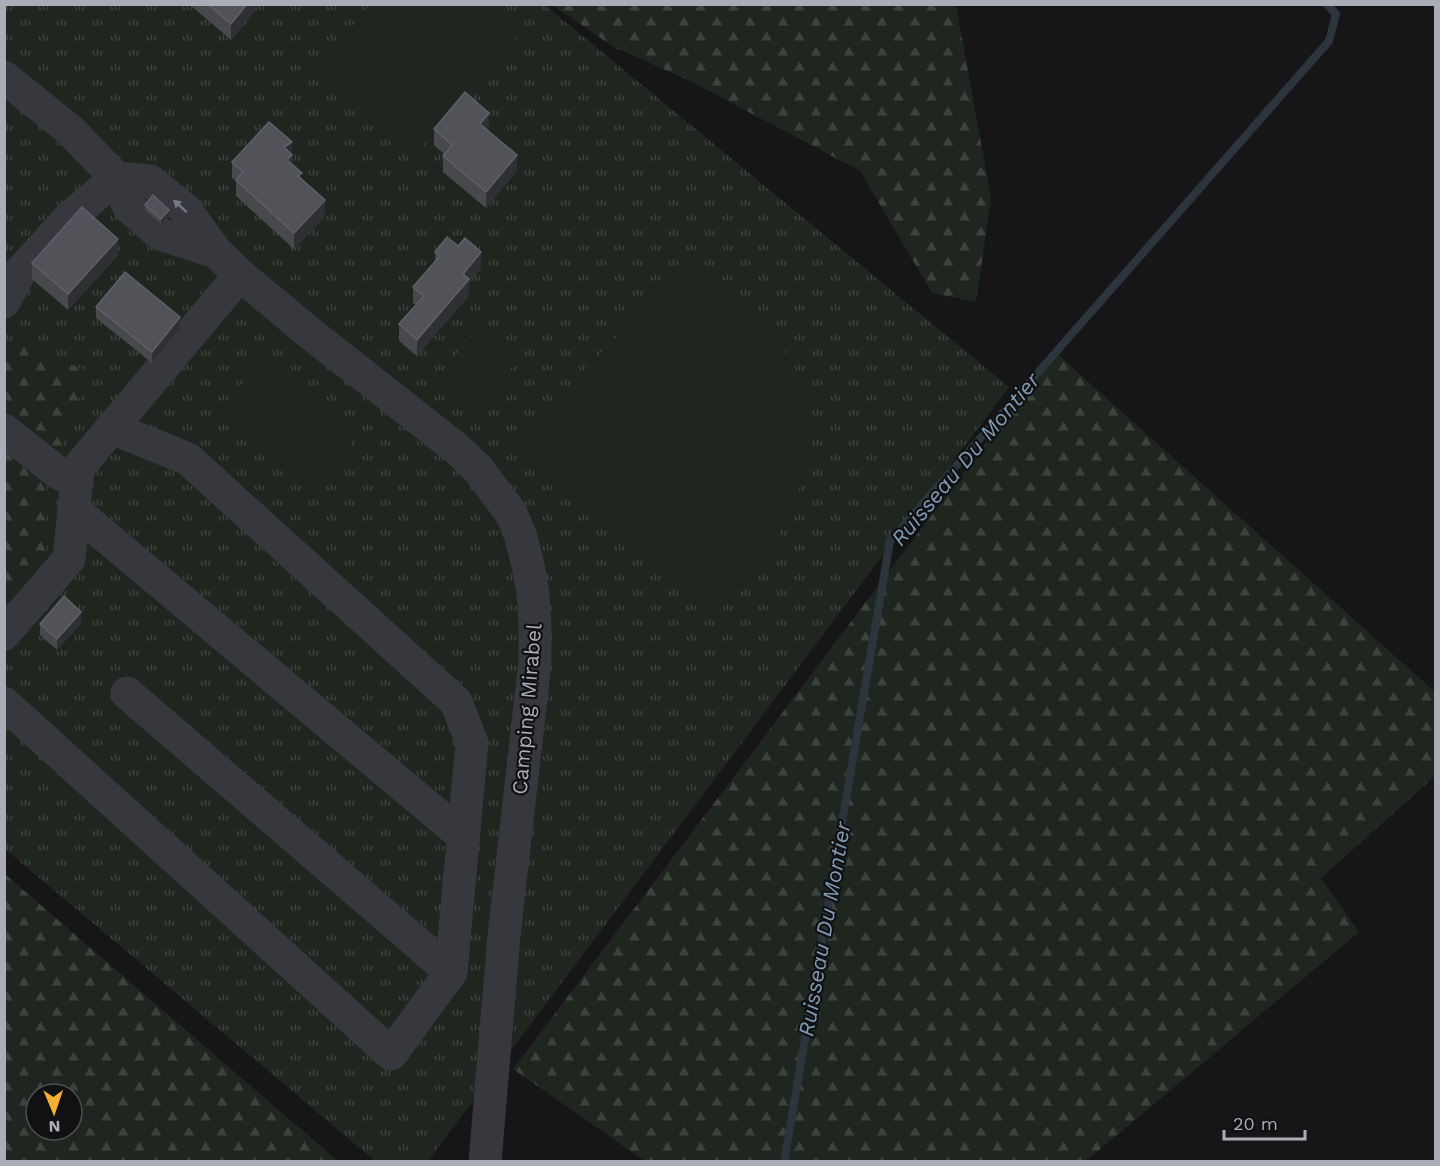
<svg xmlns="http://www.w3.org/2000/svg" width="1440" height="1166" font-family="'Work Sans',sans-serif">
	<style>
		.grass { fill: url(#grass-tufts) }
		.forest { fill: url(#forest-firs); fill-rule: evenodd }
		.pitch { fill: #1e261f }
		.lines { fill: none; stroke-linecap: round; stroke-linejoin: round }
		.stream { stroke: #2c353c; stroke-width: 8 }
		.minor { stroke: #37383d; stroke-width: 33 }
		.wall { fill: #47494d }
		.shaded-wall { fill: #2f3033 }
		.building { fill: #525359; stroke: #5f6168; stroke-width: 1.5 }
		.oneway { fill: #757881 }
		.labels { text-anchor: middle; stroke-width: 4.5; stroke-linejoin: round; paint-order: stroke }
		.street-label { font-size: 21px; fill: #a8adb8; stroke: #111113 }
		.water-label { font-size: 22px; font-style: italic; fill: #7f9bb3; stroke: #111113 }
	</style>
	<defs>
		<pattern id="grass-tufts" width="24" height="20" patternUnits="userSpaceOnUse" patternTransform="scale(1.5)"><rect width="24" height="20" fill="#1e261f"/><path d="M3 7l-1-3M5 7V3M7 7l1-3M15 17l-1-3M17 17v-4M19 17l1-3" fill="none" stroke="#3c433d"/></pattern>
		<pattern id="forest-firs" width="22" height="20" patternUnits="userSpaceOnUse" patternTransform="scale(1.5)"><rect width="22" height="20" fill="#1e261f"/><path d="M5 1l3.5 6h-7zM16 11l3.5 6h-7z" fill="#3c433d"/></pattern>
	</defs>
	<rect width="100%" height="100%" fill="#161618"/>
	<path class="grass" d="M 5,5 L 545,5 L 1009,387 L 428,1161 L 375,1161 L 5,849 Z"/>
	<g class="forest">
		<path d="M 552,5 L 956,5 L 991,198 L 976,302 L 932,293 L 860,171 L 690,81 L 614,47 Z"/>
		<path d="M 4,340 L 11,340 L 89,372 L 47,485 L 47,565 L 33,598 L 5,588 Z"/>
		<path d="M 1055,352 L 1435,692 L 1435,776 L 1321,878 L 1359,932 L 1086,1161 L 645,1161 L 513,1069 Z"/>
		<path d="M 5,874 L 36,901 L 338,1161 L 5,1161 ZM 36,1094 L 72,1094 L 72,1130 L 36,1130 Z"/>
	</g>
	<g class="pitch">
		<path d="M 370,5 L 479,5 L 517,36 L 420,149 L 319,64 Z"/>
		<path d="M 696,256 C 721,279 748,300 769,327 C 785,347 809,397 811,423 C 812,441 808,460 803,477 C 787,529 761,571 722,608 L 522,460 L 520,436 Z"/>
		<path d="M 484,322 L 523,354 L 477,408 L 438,376 Z"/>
		<path d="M 264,354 L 358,433 L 315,492 L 220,413 Z"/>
	</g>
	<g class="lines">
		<path class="stream" d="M 784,1162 L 890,541 L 1329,41 L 1336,14 L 1327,4"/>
		<g class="minor">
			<path d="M 4,77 L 71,131 L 116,178 L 129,207 L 160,234 L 216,252"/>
			<path d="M 4,302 L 20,272 L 70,217 L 116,178 L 150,181 L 186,210 L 216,252 L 240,275 L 311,334 L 456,448 L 478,469 L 511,513 L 521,537 L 528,565 L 533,593 L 535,627 L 535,662 L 504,936 L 485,1162"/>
			<path d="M 4,430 L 57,472 L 77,483"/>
			<path d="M 74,510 L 463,836"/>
			<path d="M 4,634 L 69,559 L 78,468 L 240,275"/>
			<path d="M 127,693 L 451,972"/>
			<path d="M 4,703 L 391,1054 L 451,972 L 472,743 L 456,702 L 188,459 L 112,428"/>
		</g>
	</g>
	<g class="wall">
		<path d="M 189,4 L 260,4 L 231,40 Z"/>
		<path d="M 434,129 L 489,129 L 488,131 L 517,171 L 486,208 L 443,172 L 443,156 L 444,154 L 434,145 Z"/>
		<path d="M 292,142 L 292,164 L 325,216 L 294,249 L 236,196 L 236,181 L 232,178 L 232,162 Z"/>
		<path d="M 145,205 L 169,215 L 161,224 L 145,210 Z"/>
		<path d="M 435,252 L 481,268 L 469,283 L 469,295 L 417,356 L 399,341 L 399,324 L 416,305 L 413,303 L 413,287 L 435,261 Z"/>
		<path d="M 118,255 L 68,310 L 32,279 L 32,263 Z"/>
		<path d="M 96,307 L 180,328 L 152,363 L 96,318 Z"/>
		<path d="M 81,623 L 57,650 L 40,635 L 40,624 Z"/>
	</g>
	<g class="shaded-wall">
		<path d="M 247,4 L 260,4 L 231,40 L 231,24 Z"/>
		<path d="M 489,113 L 489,129 L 480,140 L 480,124 Z"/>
		<path d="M 292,142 L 292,171 L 287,176 L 284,147 Z"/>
		<path d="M 517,155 L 517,171 L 486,208 L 486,192 Z"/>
		<path d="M 325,200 L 325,216 L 294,249 L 294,233 Z"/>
		<path d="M 169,210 L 169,215 L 161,224 L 161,219 Z"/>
		<path d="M 118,239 L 118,255 L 68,310 L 68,294 Z"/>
		<path d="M 481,252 L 481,268 L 469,283 L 469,295 L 417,356 L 417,340 L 463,274 Z"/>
		<path d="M 180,317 L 180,328 L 152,363 L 152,352 Z"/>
		<path d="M 81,612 L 81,623 L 57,650 L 57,639 Z"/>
	</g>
	<g class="building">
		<path d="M 208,4 L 247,4 L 231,24 Z"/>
		<path d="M 465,92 L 489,113 L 480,124 L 517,155 L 486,192 L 443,156 L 452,145 L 434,129 Z"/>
		<path d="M 269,122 L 292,142 L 284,147 L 292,155 L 287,160 L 302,173 L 298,176 L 325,200 L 294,233 L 236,180 L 243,172 L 232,162 Z"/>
		<path d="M 153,195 L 169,210 L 161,219 L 145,205 Z"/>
		<path d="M 82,207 L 118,239 L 68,294 L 32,263 Z"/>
		<path d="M 447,237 L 458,246 L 465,238 L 481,252 L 463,274 L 469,279 L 417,340 L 399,324 L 424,296 L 413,287 L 440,256 L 435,252 Z"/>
		<path d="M 125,272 L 180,317 L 152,352 L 96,307 Z"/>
		<path d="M 64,596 L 81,612 L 57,639 L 40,624 Z"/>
	</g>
	<defs><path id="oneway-solid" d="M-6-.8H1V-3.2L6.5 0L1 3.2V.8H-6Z" transform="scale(1.5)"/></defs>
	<use class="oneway" href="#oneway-solid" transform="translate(180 206) rotate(-138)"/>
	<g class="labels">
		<g class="street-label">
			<text transform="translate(527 709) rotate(-85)" y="7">Camping Mirabel</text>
		</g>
		<g class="water-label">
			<text transform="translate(965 459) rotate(-50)" y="8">Ruisseau Du Montier</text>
			<text transform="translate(824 929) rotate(-80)" y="8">Ruisseau Du Montier</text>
		</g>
	</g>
	<rect width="1440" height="1166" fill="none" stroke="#a8adb8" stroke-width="12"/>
	<g transform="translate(54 1112) rotate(178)"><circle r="28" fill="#111113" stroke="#4d4f55" stroke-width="1.5"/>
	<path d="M0-4.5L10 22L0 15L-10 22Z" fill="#f2b134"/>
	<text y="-9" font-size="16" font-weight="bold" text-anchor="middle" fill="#a8adb8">N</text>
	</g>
	<path d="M1224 1130v9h81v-9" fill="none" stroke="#a8adb8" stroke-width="3"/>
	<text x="1233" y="1130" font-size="18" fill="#a8adb8" stroke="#111113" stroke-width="4.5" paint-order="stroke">20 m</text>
</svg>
